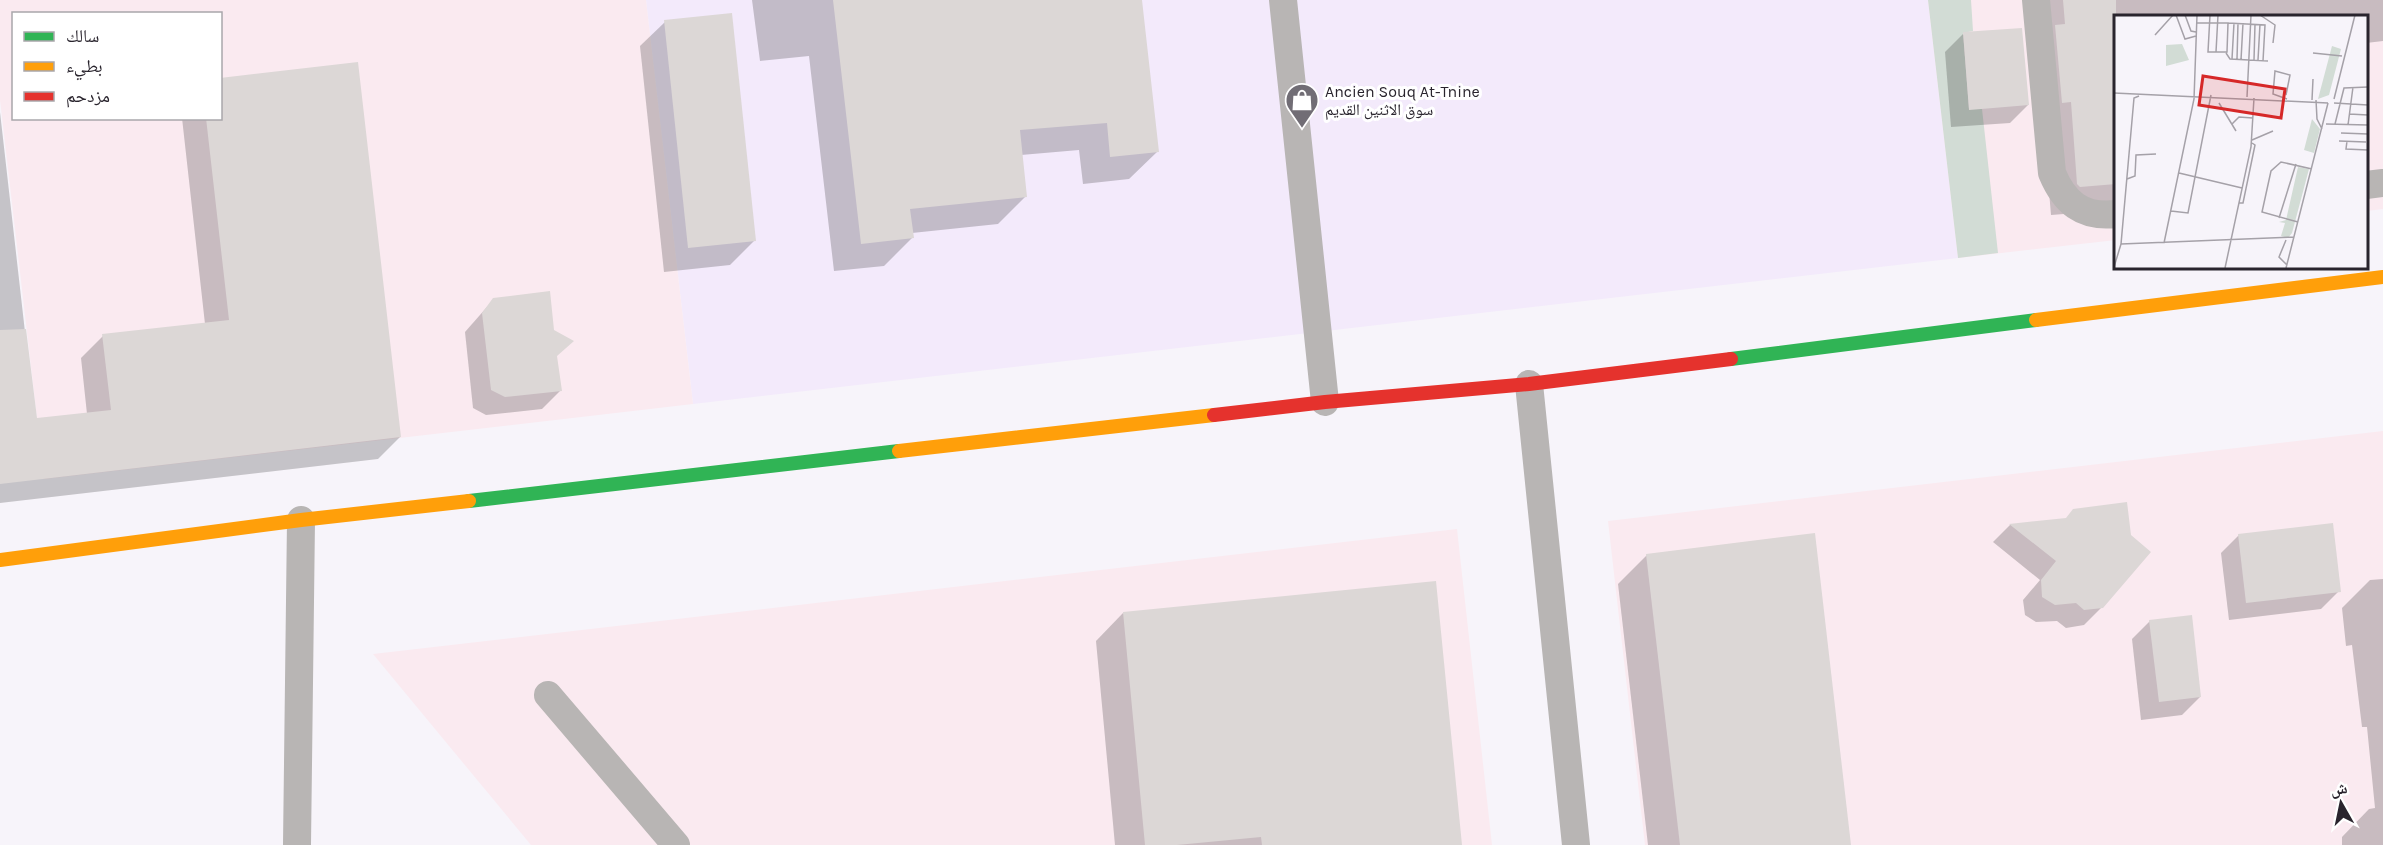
<svg xmlns="http://www.w3.org/2000/svg" width="2383" height="845" font-family="Karla,'Noto Naskh Arabic',sans-serif">
	<style>
		.built { fill: #f3eafb }
		.industrial { fill: #faeaf0; fill-rule: evenodd }
		.green { fill: #d2dcd5 }
		.shadow { fill: #0003 }
		.building { fill: #dcd7d6 }
		.lines { fill: none; stroke-linecap: round; stroke-linejoin: round }
		.lane { stroke: #b8b5b4; stroke-width: 28 }
		.fast { stroke: #30b455; stroke-width: 14 }
		.slow { stroke: #ff9f0a; stroke-width: 14 }
		.jam { stroke: #e5322d; stroke-width: 14 }
		.labels { text-anchor: middle; stroke-width: 6; stroke-linejoin: round; paint-order: stroke }
		.poi-label { font-size: 16px; fill: #29242d; stroke: #fff; text-anchor: start }
		.inset-road { fill: none; stroke: #a5a1a8; stroke-width: 1.5 }
		.view { fill: #d62828; fill-opacity: 0.15; stroke: #d62828; stroke-width: 3 }
		.inset-edge { fill: none; stroke: #29242d; stroke-width: 3 }
	</style>
	<rect width="100%" height="100%" fill="#f7f4fa"/>
	<path class="built" d="M 646,0 L 1928,0 L 1958,258 L 693,404 Z"/>
	<g class="industrial">
		<path d="M 0,0 L 646,0 L 693,404 L 44,479 L 0,100 ZM 14,14 L 220,14 L 220,118 L 14,118 Z"/>
		<path d="M 1928,0 L 2383,0 L 2383,209 L 2367,211 L 2366,16 L 2116,16 L 2116,240 L 1958,258 Z"/>
		<path d="M 2383,431 L 2383,845 L 1645,845 L 1608,521 Z"/>
		<path d="M 1457,529 L 1492,845 L 531,845 L 373,654 Z"/>
	</g>
	<path class="green" d="M 1928,0 L 1971,0 L 1973,31 L 1963,33 L 1969,109 L 1982,109 L 1998,253 L 1958,258 Z"/>
	<g class="shadow">
		<path d="M 752,0 L 1141,0 L 1157,152 L 1129,179 L 1083,184 L 1079,150 L 1021,155 L 1026,196 L 998,224 L 912,233 L 912,238 L 884,266 L 834,271 L 809,56 L 760,61 Z"/>
		<path d="M 2033,0 L 2383,0 L 2383,41 L 2366,43 L 2366,16 L 2116,16 L 2116,210 L 2051,215 Z"/>
		<path d="M 665,22 L 754,241 L 730,265 L 664,272 L 640,46 Z"/>
		<path d="M 1963,34 L 2028,105 L 2010,123 L 1951,127 L 1945,52 Z"/>
		<path d="M 0,112 L 35,420 L 87,414 L 81,358 L 103,336 L 205,324 L 182,118 L 220,118 L 400,437 L 378,459 L 0,503 Z"/>
		<path d="M 494,299 L 556,357 L 560,391 L 542,409 L 486,415 L 473,408 L 465,332 Z"/>
		<path d="M 2064,520 L 2102,607 L 2084,625 L 2066,628 L 2057,621 L 2036,622 L 2025,615 L 2023,600 L 2040,580 L 1993,542 L 2010,525 Z"/>
		<path d="M 2239,535 L 2339,591 L 2321,609 L 2229,620 L 2221,553 Z"/>
		<path d="M 1647,555 L 1849,845 L 1648,845 L 1618,584 Z"/>
		<path d="M 2383,579 L 2383,845 L 2342,845 L 2342,837 L 2369,809 L 2375,808 L 2367,727 L 2362,727 L 2352,645 L 2346,646 L 2342,608 L 2370,580 Z"/>
		<path d="M 1123,613 L 1461,845 L 1115,845 L 1096,641 Z"/>
		<path d="M 2150,621 L 2200,697 L 2182,715 L 2141,720 L 2132,639 Z"/>
	</g>
	<g class="building">
		<path d="M 833,0 L 1142,0 L 1159,152 L 1110,157 L 1107,123 L 1020,130 L 1027,197 L 910,209 L 914,238 L 861,244 Z"/>
		<path d="M 2063,0 L 2116,0 L 2116,184 L 2080,187 L 2077,184 L 2071,102 L 2062,103 L 2055,25 L 2065,24 Z"/>
		<path d="M 732,13 L 756,241 L 688,248 L 664,20 Z"/>
		<path d="M 2022,28 L 2029,105 L 1969,110 L 1963,32 Z"/>
		<path d="M 358,62 L 401,437 L 0,484 L 0,330 L 26,329 L 37,418 L 111,410 L 102,334 L 229,320 L 206,118 L 220,118 L 220,78 Z"/>
		<path d="M 550,291 L 554,330 L 574,341 L 557,356 L 562,391 L 505,397 L 491,390 L 482,313 L 493,298 Z"/>
		<path d="M 2127,502 L 2131,535 L 2151,552 L 2103,608 L 2084,610 L 2076,603 L 2055,605 L 2042,597 L 2041,580 L 2056,561 L 2009,524 L 2066,518 L 2073,509 Z"/>
		<path d="M 2333,523 L 2341,592 L 2246,603 L 2238,534 Z"/>
		<path d="M 1815,533 L 1851,845 L 1680,845 L 1646,554 Z"/>
		<path d="M 1436,581 L 1462,845 L 1262,845 L 1261,837 L 1177,845 L 1145,845 L 1123,612 Z"/>
		<path d="M 2192,615 L 2201,697 L 2159,702 L 2149,620 Z"/>
	</g>
	<g class="lines">
		<g class="lane">
			<path d="M 1283,0 L 1325,402"/>
			<path d="M 2036,0 L 2052,173 C 2064,202 2082,218 2116,214"/>
			<path d="M 2366,185 L 2383,183"/>
			<path d="M 1529,384 L 1576,845"/>
			<path d="M 548,695 L 676,845"/>
			<path d="M 297,845 L 301,520"/>
		</g>
		<g class="fast">
			<path d="M 1731,359 L 2036,320"/>
			<path d="M 469,501 L 899,451"/>
		</g>
		<g class="slow">
			<path d="M 2036,320 L 2383,277"/>
			<path d="M 899,451 L 1214,415"/>
			<path d="M 0,560 L 301,520 L 469,501"/>
		</g>
		<path class="jam" d="M 1214,415 L 1325,402 L 1529,384 L 1731,359"/>
	</g>
	<defs>
		<g id="shop-pin" transform="scale(1.725)"><path d="M0 17L-7.5 6A9.5 9.5 0 1 1 7.5 6Z" fill="#716d75" stroke="#fff"/><path d="M-5-2.5h2.3a2.7 3.5 0 0 1 5.4 0H5L5.5 6h-11ZM-1.5-2.5h3a1.5 2.3 0 0 0-3 0Z" fill="#fff"/></g>
	</defs>
	<g fill-rule="evenodd">
		<use href="#shop-pin" x="1302" y="100"/>
	</g>
	<g class="labels">
		<g class="poi-label">
			<text x="1325" y="97">Ancien Souq At-Tnine<tspan x="1325" dy="18">سوق الاثنين القديم</tspan></text>
		</g>
	</g>
	<g transform="translate(2114 15)">
		<rect width="254" height="254" fill="#f7f4fa"/>
		<path d="M 68,29 L 75,45 L 52,51 L 52,30 ZM 218,31 L 227,34 L 215,80 L 204,84 ZM 198,104 L 206,114 L 200,138 L 190,135 ZM 184,152 L 195,154 L 178,218 L 174,223 L 167,221 L 171,208 L 165,207 L 172,205 Z" fill="#d2dcd5"/>
		<path class="inset-road" d="M 62,0 L 71,24 L 82,21M 71,0 L 77,16 L 82,17M 96,0 L 94,37 L 102,37 L 104,0M 146,0 L 161,10 L 159,28M 82,8 L 114,8 L 113,37 L 102,37M 114,8 L 151,10 L 149,46M 41,20 L 59,0M 112,38 L 116,44 L 154,46M 199,38 L 228,41M 118,44 L 120,8M 123,44 L 124,8M 127,45 L 129,8M 140,45 L 141,9M 144,45 L 146,9M 0,78 L 214,88M 172,80 L 176,60 L 161,56 L 159,79 L 173,84M 133,82 L 137,0M 220,84 L 241,0M 198,85 L 199,64M 202,85 L 203,104 L 208,114M 105,88 L 122,116M 220,88 L 254,90M 235,99 L 254,100M 118,109 L 125,102 L 139,103M 212,109 L 254,110M 221,109 L 230,73 L 254,72M 234,110 L 239,72M 227,118 L 254,119M 138,125 L 159,116M 225,126 L 252,127M 233,126 L 232,134 L 254,135M 65,158 L 128,173M 13,164 L 21,161 L 22,140 L 42,139M 125,188 L 129,188 L 141,130 L 138,128M 57,196 L 74,198 L 97,80M 165,203 L 182,149M 184,207 L 148,197 L 157,156 L 167,147 L 198,154M 172,225 L 165,242 L 173,250M 50,228 L 80,84 L 83,0M 7,229 L 180,222M 0,252 L 7,229 L 20,83 L 25,81M 111,253 L 137,132 L 140,83M 172,253 L 214,88"/>
		<path class="view" d="M 89,61 L 171,74 L 167,103 L 85,90 Z"/>
		<rect width="254" height="254" class="inset-edge"/>
	</g>
	<rect x="12" y="12" width="210" height="108" fill="#ffffff" stroke="#a9a7ab" stroke-width="1.5"/>
	<rect x="24" y="32" width="30" height="9" fill="#30b455" stroke="#a9a7ab" stroke-width="1.5"/>
	<text x="66" y="42" font-size="18" fill="#29242d">سالك</text>
	<rect x="24" y="62" width="30" height="9" fill="#ff9f0a" stroke="#a9a7ab" stroke-width="1.5"/>
	<text x="66" y="72" font-size="18" fill="#29242d">بطيء</text>
	<rect x="24" y="92" width="30" height="9" fill="#e5322d" stroke="#a9a7ab" stroke-width="1.5"/>
	<text x="66" y="102" font-size="18" fill="#29242d">مزدحم</text>
	<g transform="translate(2341 803) rotate(351)" stroke="#ffffff" stroke-width="4.5" paint-order="stroke">
	<path d="M0-4.5L10 22L0 15L-10 22Z" fill="#29242d"/>
	<text y="-9" font-size="16" font-weight="bold" text-anchor="middle" fill="#29242d">ش</text>
	</g>
</svg>
